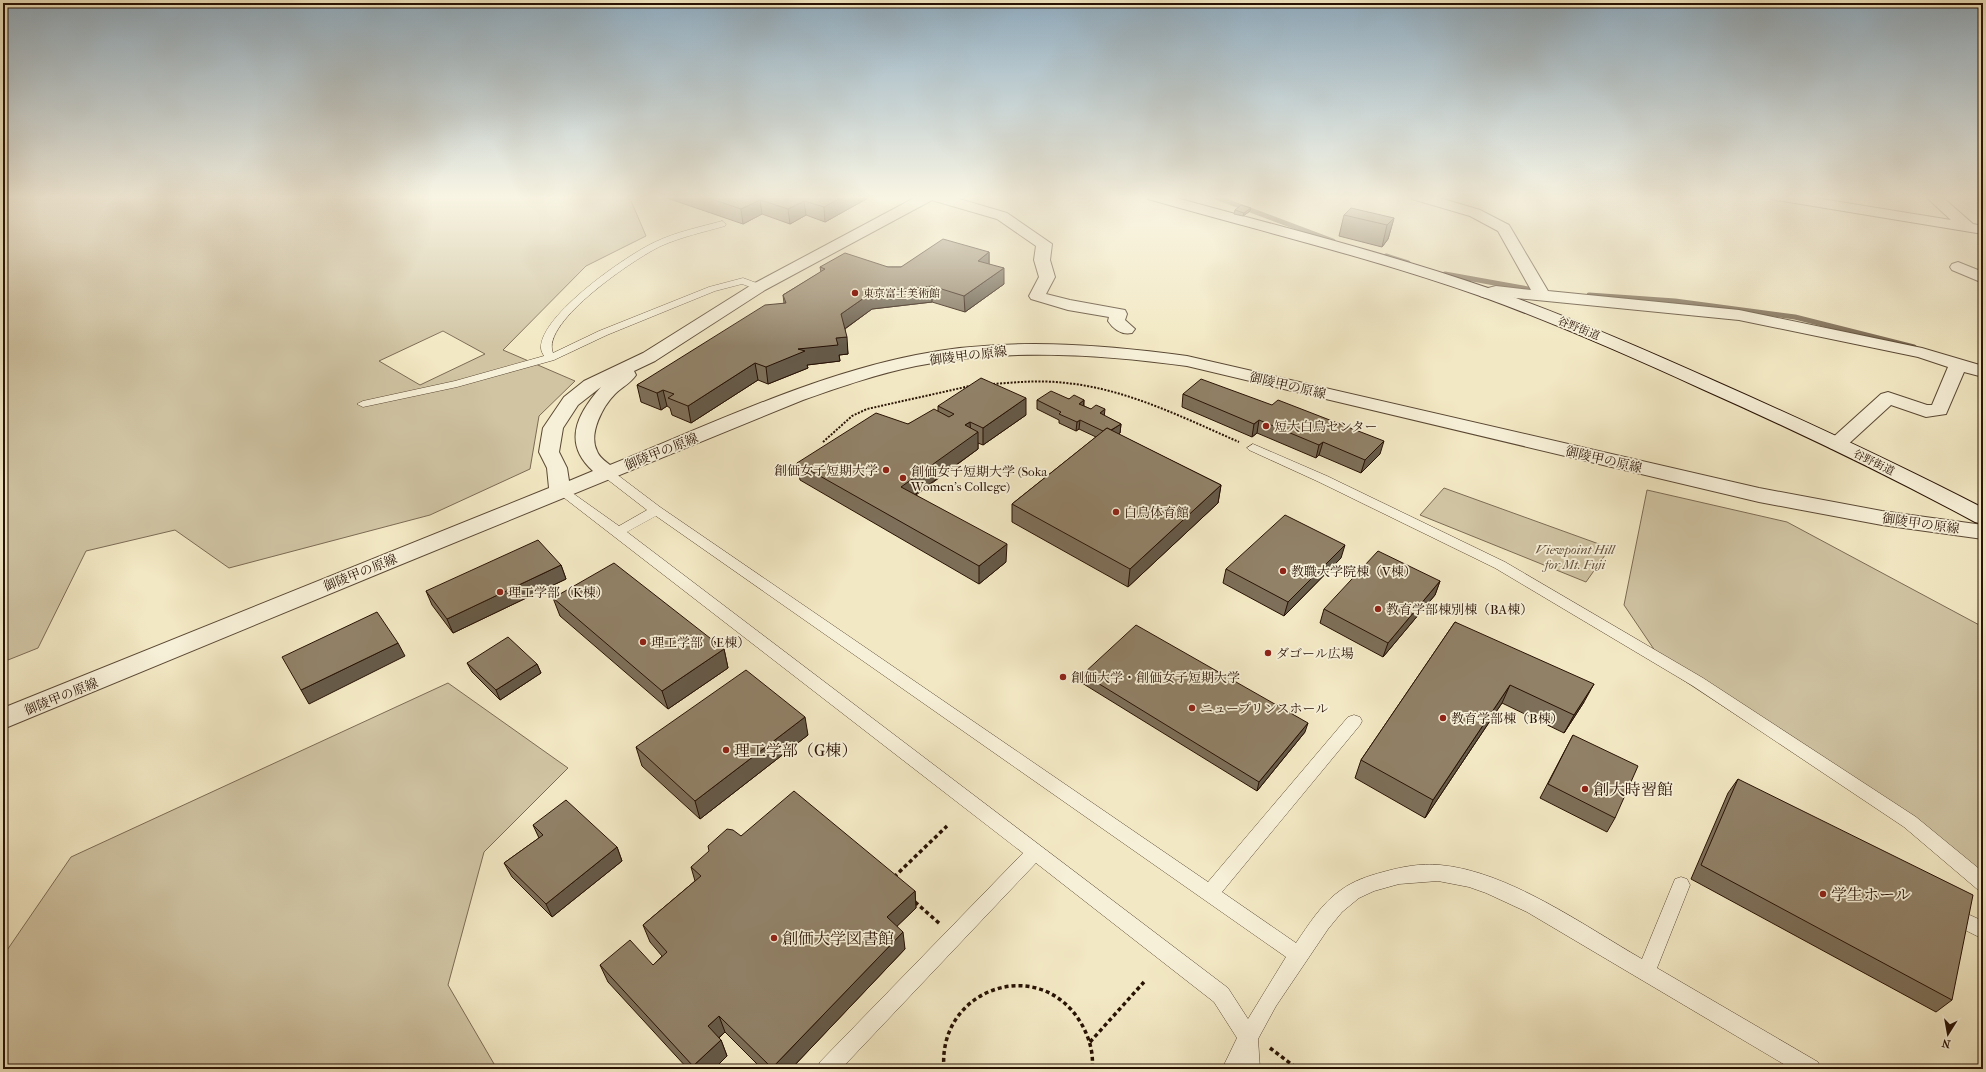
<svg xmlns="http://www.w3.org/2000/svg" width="1986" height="1072" font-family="'IM FELL French Canon','Noto Serif JP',serif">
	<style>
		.green { fill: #d0c4a3; stroke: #7c6b54; fill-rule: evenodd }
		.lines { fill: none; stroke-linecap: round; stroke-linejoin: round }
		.stream { stroke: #786750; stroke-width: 5 }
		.service-casing { stroke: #5a4834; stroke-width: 1 }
		.minor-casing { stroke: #5a4834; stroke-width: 2 }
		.tertiary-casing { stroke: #5a4834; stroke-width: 2 }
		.secondary-casing { stroke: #281204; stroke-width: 2 }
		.path-far1 { stroke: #281204; stroke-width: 2; stroke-dasharray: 2 1.5; stroke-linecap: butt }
		.path { stroke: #281204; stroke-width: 3.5; stroke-dasharray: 4 3; stroke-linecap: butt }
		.service { fill: #f7f0d8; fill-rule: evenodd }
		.minor { fill: #f7f0d8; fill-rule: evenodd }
		.tertiary { fill: #f7f0d8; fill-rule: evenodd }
		.secondary { fill: #f7f0d8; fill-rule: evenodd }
		.wall { fill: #7d6f59; stroke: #281204 }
		.shaded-wall { fill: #665a48; stroke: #281204 }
		.building { fill: #918167; stroke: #281204 }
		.poi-dot { fill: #8f2418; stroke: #f7f0d8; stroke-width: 1.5 }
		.labels { text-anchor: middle; stroke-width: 3.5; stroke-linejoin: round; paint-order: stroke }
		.far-poi-label { font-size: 11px; fill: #281204; stroke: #f7f0d8; text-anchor: start }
		.far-street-label { font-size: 11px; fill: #281204; stroke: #f7f0d8 }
		.street-label { font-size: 13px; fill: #281204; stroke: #f7f0d8 }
		.poi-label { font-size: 13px; fill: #281204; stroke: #f7f0d8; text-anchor: start }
		.park-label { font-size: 13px; font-style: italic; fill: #63503c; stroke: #f7f0d8 }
		.near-poi-label { font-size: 16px; fill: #281204; stroke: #f7f0d8; text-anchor: start }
	</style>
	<rect width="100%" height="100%" fill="#f2e8c3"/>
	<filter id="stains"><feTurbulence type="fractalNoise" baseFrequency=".005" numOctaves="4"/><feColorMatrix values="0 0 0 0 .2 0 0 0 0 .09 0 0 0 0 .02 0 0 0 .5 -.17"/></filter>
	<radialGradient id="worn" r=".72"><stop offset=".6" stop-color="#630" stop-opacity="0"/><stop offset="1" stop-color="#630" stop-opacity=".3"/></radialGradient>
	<g class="green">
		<path d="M 3,196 L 629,196 L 646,236 L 586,266 L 503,350 L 575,381 L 539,416 L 530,469 L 430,515 L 229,568 L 175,530 L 86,551 L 38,648 L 3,662 ZM 443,331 L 485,354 L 420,385 L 379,361 Z"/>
		<path d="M 1444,488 L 1610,548 L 1586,582 L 1420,515 Z"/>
		<path d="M 1647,490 L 1787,522 L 1983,627 L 1983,877 L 1668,670 L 1624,605 Z"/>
		<path d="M 448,683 L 568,768 L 484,852 L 448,985 L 497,1069 L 3,1069 L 3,956 L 71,857 Z"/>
	</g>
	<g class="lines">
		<g class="stream">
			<path d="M 1213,196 L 1333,241"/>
			<path d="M 1386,256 L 1408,263"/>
			<path d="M 1445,274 L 1539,291"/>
			<path d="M 1589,295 L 1675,301 L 1795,317 L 1914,347"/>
		</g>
		<g class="service-casing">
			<g id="service">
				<path d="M 722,221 L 726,224 L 725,226 C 704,232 681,237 661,246 C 637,257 540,322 553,353 L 599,331 L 709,287 L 743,278 L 762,285 L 762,289 L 756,289 L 742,284 L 715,291 L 607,335 L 554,360 L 457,387 L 363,407 L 357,404 L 363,401 L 455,381 L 544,356 C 543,354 541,351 541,348 C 540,315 627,255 655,242 C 676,232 700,227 722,221 Z"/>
				<path d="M 1253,444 L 1327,476 L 1505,562 L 1703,678 L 1916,817 L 1983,872 L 1983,891 L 1977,889 L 1904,827 L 1693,686 L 1495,568 L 1319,482 L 1249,450 L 1247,448 Z"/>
				<path d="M 607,469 L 611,470 L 660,507 L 1208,882 L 1348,717 L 1354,715 L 1360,717 L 1362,721 L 1360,725 L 1222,892 L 1296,943 C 1309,924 1322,903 1341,890 C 1353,881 1368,876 1383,872 C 1401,867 1421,863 1440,865 C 1508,871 1583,925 1642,959 L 1675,879 L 1681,877 L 1687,879 L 1690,885 L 1657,968 L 1818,1062 L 1821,1069 L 1792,1069 L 1527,912 L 1486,893 L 1469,887 L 1438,881 L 1399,884 L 1374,891 L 1359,898 L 1342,912 L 1328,929 L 1276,1006 L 1258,1039 L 1260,1069 L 1222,1069 L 1237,1038 L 1214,1002 L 1036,863 L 841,1069 L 817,1069 L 820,1062 L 1023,853 L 554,490 L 560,486 L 564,487 L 619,526 L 647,510 L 603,476 L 601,473 L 603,470 ZM 656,516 L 1286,957 L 1248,1019 L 1228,988 L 627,532 Z"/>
				<path d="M 1963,912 L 1983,921 L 1983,939 L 1957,926 L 1954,920 L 1957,914 Z"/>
			</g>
		</g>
		<g class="minor-casing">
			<g id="minor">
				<path d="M 926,196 L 949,196 L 1007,213 L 1052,244 L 1050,260 L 1055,277 L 1046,294 L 1070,300 L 1125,310 L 1127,314 L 1125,320 L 1135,329 L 1132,333 C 1122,335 1114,330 1108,321 L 1109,317 L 1068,310 L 1031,299 L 1029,296 L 1039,277 L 1034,260 L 1036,246 L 997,219 L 928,199 Z"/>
				<path d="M 1410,196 L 1433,196 L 1480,210 L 1509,225 L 1548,291 L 1739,310 L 1922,348 L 1983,366 L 1983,377 L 1964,372 L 1946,414 L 1926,417 L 1891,405 L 1844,448 L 1837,450 L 1830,448 L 1827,444 L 1830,440 L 1881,394 L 1888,392 L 1927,405 L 1932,405 L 1948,367 L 1918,357 L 1739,320 L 1496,296 L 1486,298 L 1480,296 L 1478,293 L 1480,290 L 1496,286 L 1531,290 L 1498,231 L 1470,216 L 1412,199 Z"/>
				<path d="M 1769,196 L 1803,196 L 1951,220 L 1925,196 L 1941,196 L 1973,224 L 1983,226 L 1983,234 L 1776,200 L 1771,199 Z"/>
				<path d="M 1958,262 L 1983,272 L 1983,283 L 1952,270 L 1950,267 L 1952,264 Z"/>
			</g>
		</g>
		<g class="tertiary-casing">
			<path id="tertiary" d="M 918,196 L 936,196 L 934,199 L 765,290 L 655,361 L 634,371 L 636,375 C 631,383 622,387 615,394 C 603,406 588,434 597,451 C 599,457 605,461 610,465 C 710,425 810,376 916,355 C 1005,337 1098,344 1187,356 L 1759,488 L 1882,511 L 1983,525 L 1983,539 L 1882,525 L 1759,502 L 1187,366 C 1098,354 1005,348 916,366 C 877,374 840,387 803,400 L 390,569 L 3,729 L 3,708 L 549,488 L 547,468 L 539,452 L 543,428 L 564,397 L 584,381 L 643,353 L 753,284 ZM 601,387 C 577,414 562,443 593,471 L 569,481 L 567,468 L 559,452 L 563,428 L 578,405 Z"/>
		</g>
		<g class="secondary-casing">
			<path id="secondary" d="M 1146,196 L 1169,196 C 1278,226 1387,253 1494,290 C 1570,317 1644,349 1717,382 C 1807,422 1896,463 1983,508 L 1983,524 L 1975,522 C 1886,474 1794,430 1702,389 C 1630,356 1557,324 1483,297 C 1373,258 1260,231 1148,199 Z"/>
		</g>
		<g class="path-far1">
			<path d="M 993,384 C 1018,382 1042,380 1066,383 C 1127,389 1184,418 1239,442"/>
			<path d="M 823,442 L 852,416 L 867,409 L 970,386"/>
		</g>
		<g class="path">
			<path d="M 894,877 L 947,826"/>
			<path d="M 915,902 L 940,924"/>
			<path d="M 1090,1042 L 1144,982"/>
			<path d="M 1270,1048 L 1295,1067 L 1294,1069"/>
			<path d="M 944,1069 C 937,989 1039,953 1081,1023 C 1089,1037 1094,1053 1092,1069"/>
		</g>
		<use href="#service" class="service"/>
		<use href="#minor" class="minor"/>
		<use href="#tertiary" class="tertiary"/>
		<use href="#secondary" class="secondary"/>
	</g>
	<g class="wall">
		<path d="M 664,196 L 868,196 L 868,198 L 825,222 L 806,215 L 790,224 L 762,214 L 743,224 L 664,197 Z"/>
		<path d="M 1235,210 L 1250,211 L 1243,216 L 1234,214 Z"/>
		<path d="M 1344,215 L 1394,218 L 1388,239 L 1382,247 L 1339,236 Z"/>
		<path d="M 989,252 L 989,264 L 1004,284 L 965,312 L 932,302 L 872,309 L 845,329 L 848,354 L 839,355 L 840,361 L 807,365 L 808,368 L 768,384 L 758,380 L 691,423 L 672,415 L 670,408 L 667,406 L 661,410 L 641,402 L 637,385 L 784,303 L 783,295 L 821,272 L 820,267 L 901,267 Z"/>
		<path d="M 1183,394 L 1380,454 L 1361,473 L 1319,455 L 1316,458 L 1257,433 L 1252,437 L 1182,407 Z"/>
		<path d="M 1069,399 L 1084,400 L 1084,406 L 1121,424 L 1120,433 L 1118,434 L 1221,485 L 1218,503 L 1128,587 L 1012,522 L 1012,504 L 1096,437 L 1079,429 L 1076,431 L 1059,423 L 1059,420 L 1037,409 L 1037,400 Z"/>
		<path d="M 938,406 L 1026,415 L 983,445 L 978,443 L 978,449 L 916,495 L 1006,562 L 979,584 L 800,480 L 797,463 L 908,424 L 938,411 Z"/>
		<path d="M 1341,558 L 1284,616 L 1223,583 L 1226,569 Z"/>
		<path d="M 561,565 L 566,579 L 453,633 L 432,605 L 426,591 Z"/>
		<path d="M 1440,581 L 1435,595 L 1383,657 L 1320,623 L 1324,609 Z"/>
		<path d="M 553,598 L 724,649 L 728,668 L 668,709 L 560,616 Z"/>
		<path d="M 1455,622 L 1584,702 L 1564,733 L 1502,703 L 1425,818 L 1355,778 L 1361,760 Z"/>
		<path d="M 467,663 L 537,664 L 541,673 L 500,700 L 472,672 Z"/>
		<path d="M 1083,674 L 1305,732 L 1257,791 L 1082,683 Z"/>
		<path d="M 808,735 L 700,819 L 642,766 L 636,747 Z"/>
		<path d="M 1573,735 L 1615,818 L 1607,832 L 1540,798 Z"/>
		<path d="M 1738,779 L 1952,1000 L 1936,1012 L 1691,879 L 1728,793 Z"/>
		<path d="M 533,825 L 617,847 L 622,861 L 552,917 L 512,877 L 504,863 L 539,838 Z"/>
		<path d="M 741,836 L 915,891 L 916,908 L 897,926 L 905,949 L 791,1069 L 762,1069 L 725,1032 L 719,1038 L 721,1040 L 727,1056 L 714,1069 L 688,1069 L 608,982 L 600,965 L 653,965 L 662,956 L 650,942 L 643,925 L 695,881 L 691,867 Z"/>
	</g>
	<g class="shaded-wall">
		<path d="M 844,196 L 868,196 L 868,198 L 825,222 L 824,207 Z"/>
		<path d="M 760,200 L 762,214 L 743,224 L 741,209 Z"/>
		<path d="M 804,201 L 806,215 L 790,224 L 788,209 Z"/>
		<path d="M 1251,208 L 1250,211 L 1243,216 L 1244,213 Z"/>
		<path d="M 1394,218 L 1388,239 L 1382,247 L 1387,225 Z"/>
		<path d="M 989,252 L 989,268 L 978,261 Z"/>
		<path d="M 1004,268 L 1004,284 L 965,312 L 964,296 Z"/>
		<path d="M 932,286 L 932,302 L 872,309 L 843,330 L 841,314 L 871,293 Z"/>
		<path d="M 847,337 L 848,354 L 839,355 L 840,361 L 807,365 L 808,368 L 768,384 L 766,367 L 798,349 L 836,338 Z"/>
		<path d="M 755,363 L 758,380 L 691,423 L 688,406 Z"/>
		<path d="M 663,390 L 667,406 L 661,410 L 657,393 Z"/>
		<path d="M 1026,398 L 1026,415 L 983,445 L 983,428 Z"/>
		<path d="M 1084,400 L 1083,408 L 1079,404 Z"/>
		<path d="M 1105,409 L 1104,418 L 1100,413 Z"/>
		<path d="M 1080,420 L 1079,429 L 1076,431 L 1077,422 Z"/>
		<path d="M 1259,420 L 1257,433 L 1252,437 L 1254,424 Z"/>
		<path d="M 970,422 L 971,436 L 978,432 L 978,449 L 902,504 L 901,487 L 965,425 Z"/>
		<path d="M 1121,424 L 1120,433 L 1106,442 L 1107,433 Z"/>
		<path d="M 1384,441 L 1380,454 L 1361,473 L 1365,460 Z"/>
		<path d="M 1323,442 L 1319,455 L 1316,458 L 1319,445 Z"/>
		<path d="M 1221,485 L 1218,503 L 1128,587 L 1130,569 Z"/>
		<path d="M 1007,544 L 1006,562 L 979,584 L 979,566 Z"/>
		<path d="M 1345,545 L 1341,558 L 1284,616 L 1288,602 Z"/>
		<path d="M 561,565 L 566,579 L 453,633 L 447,619 Z"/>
		<path d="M 1440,581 L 1435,595 L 1383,657 L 1388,643 Z"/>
		<path d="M 398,643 L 405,656 L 309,704 L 301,690 Z"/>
		<path d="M 724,649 L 728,668 L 668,709 L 662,691 Z"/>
		<path d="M 537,664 L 541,673 L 500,700 L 496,690 Z"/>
		<path d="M 1594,684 L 1584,702 L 1564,733 L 1574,715 Z"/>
		<path d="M 1510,685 L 1502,703 L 1425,818 L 1433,800 Z"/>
		<path d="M 805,717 L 808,735 L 700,819 L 695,801 Z"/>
		<path d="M 1308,723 L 1305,732 L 1257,791 L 1259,782 Z"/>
		<path d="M 617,847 L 622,861 L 552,917 L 546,904 Z"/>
		<path d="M 915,891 L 916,908 L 889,934 L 887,917 Z"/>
		<path d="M 903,932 L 905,949 L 791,1069 L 773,1069 L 772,1068 Z"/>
		<path d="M 719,1016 L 725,1032 L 714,1042 L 708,1026 Z"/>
		<path d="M 721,1040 L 727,1056 L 714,1069 L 695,1069 L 693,1066 Z"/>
	</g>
	<g class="building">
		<path d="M 702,196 L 844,196 L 824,207 L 804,201 L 788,209 L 760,200 L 741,209 Z"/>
		<path d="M 1241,205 L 1251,208 L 1244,213 L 1235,210 Z"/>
		<path d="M 1351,208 L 1394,218 L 1387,225 L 1344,215 Z"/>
		<path d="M 943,239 L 989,252 L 978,261 L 1004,268 L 964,296 L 932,286 L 871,293 L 841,314 L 847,337 L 836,338 L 838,345 L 798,349 L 805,351 L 766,367 L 755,363 L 688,406 L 668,398 L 674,394 L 663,390 L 657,393 L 637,385 L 765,305 L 786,303 L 783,295 L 825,269 L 820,267 L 845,253 L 888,267 L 901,267 Z"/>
		<path d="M 981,378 L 1026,398 L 983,428 L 970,422 L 965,425 L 978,432 L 901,487 L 1007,544 L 979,566 L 797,463 L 876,413 L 908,424 L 934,409 L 949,417 L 954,414 L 938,406 Z"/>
		<path d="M 1201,379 L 1272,405 L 1278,400 L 1384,441 L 1365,460 L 1323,442 L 1319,445 L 1259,420 L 1254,424 L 1183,394 Z"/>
		<path d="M 1051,391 L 1069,399 L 1074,395 L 1084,400 L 1079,404 L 1091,409 L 1096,405 L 1105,409 L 1100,413 L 1121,424 L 1111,430 L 1107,428 L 1103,431 L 1080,420 L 1077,422 L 1059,414 L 1061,412 L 1037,400 Z"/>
		<path d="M 1107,428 L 1221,485 L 1130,569 L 1012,504 Z"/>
		<path d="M 1285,515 L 1345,545 L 1288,602 L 1226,569 Z"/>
		<path d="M 538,540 L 561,565 L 447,619 L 426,591 Z"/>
		<path d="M 1378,551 L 1440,581 L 1388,643 L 1324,609 Z"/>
		<path d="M 614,563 L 724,649 L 662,691 L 553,598 Z"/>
		<path d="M 377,612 L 398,643 L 301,690 L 282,657 Z"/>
		<path d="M 1455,622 L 1594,684 L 1574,715 L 1510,685 L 1433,800 L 1361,760 Z"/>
		<path d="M 1136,625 L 1308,723 L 1259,782 L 1083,674 Z"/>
		<path d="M 508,637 L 537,664 L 496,690 L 467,663 Z"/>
		<path d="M 746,670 L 805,717 L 695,801 L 636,747 Z"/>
		<path d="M 1573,735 L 1638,766 L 1615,818 L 1548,784 Z"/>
		<path d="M 1738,779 L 1973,895 L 1952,1000 L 1701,865 Z"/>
		<path d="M 794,791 L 915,891 L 887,917 L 903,932 L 772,1068 L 719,1016 L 708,1026 L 721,1040 L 693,1066 L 600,965 L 630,940 L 653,965 L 667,952 L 643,925 L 701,876 L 691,867 L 709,851 L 708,846 L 727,829 L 733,830 L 741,836 Z"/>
		<path d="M 566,800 L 617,847 L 546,904 L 504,863 L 543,835 L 533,825 Z"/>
	</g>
	<linearGradient id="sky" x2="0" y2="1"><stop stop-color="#90acbf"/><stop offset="0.57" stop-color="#f9f5e4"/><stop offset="1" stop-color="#f9f5e4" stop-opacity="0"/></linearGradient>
	<rect width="1986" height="346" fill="url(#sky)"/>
	<g class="poi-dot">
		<circle cx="855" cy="293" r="4"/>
		<circle cx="1266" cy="426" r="4"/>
		<circle cx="886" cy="470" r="4"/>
		<circle cx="903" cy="478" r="4"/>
		<circle cx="1116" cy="512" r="4"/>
		<circle cx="1283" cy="571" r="4"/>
		<circle cx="500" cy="592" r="4"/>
		<circle cx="1378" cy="609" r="4"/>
		<circle cx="643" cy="642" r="4"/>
		<circle cx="1268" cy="653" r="4"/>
		<circle cx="1063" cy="677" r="4"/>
		<circle cx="1192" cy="708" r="4"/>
		<circle cx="1443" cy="718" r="4"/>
		<circle cx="726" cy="750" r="4"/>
		<circle cx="1585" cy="789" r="4"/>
		<circle cx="1823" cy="894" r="4"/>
		<circle cx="774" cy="938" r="4"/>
	</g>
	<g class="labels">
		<g class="far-poi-label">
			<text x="863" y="297">東京富士美術館</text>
		</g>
		<g class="far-street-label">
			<text transform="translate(1579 328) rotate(22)" y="4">谷野街道</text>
			<text transform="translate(1874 462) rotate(26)" y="4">谷野街道</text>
		</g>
		<g class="street-label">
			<text transform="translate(968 355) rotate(-7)" y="5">御陵甲の原線</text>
			<text transform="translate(1288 385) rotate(13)" y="5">御陵甲の原線</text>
			<text transform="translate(661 451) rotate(-22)" y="5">御陵甲の原線</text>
			<text transform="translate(1604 459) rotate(13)" y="5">御陵甲の原線</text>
			<text transform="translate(1921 523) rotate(8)" y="5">御陵甲の原線</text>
			<text transform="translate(360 572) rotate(-22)" y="5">御陵甲の原線</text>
			<text transform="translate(61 696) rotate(-22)" y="5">御陵甲の原線</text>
		</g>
		<g class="poi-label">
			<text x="1274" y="431">短大白鳥センター</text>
			<text x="878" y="475" text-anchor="end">創価女子短期大学</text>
			<text x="911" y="476">創価女子短期大学 (Soka<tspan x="911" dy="15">Women's College)</tspan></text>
			<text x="1124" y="517">白鳥体育館</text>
			<text x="1291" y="576">教職大学院棟（V棟）</text>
			<text x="508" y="597">理工学部（K棟）</text>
			<text x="1386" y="614">教育学部棟別棟（BA棟）</text>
			<text x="651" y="647">理工学部（E棟）</text>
			<text x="1276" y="658">ダゴール広場</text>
			<text x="1071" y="682">創価大学・創価女子短期大学</text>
			<text x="1200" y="713">ニュープリンスホール</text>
			<text x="1451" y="723">教育学部棟（B棟）</text>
		</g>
		<g class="park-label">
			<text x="1575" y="554">Viewpoint Hill<tspan x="1575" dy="15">for Mt. Fuji</tspan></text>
		</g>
		<g class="near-poi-label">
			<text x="734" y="756">理工学部（G棟）</text>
			<text x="1593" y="795">創大時習館</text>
			<text x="1831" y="900">学生ホール</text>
			<text x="782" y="944">創価大学図書館</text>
		</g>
	</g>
	<rect width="1986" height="1072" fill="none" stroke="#f2e8c3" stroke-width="16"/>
	<rect x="4" y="4" width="1978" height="1064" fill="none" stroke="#281204" stroke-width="2"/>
	<rect x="8" y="8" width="1970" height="1056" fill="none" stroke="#281204"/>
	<g transform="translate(1948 1034) rotate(191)" stroke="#f7f0d8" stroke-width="3" paint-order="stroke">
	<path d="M0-3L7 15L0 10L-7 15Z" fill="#281204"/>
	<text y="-6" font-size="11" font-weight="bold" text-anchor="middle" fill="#281204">N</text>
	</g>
	<rect width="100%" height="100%" filter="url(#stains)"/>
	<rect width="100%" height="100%" fill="url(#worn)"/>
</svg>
